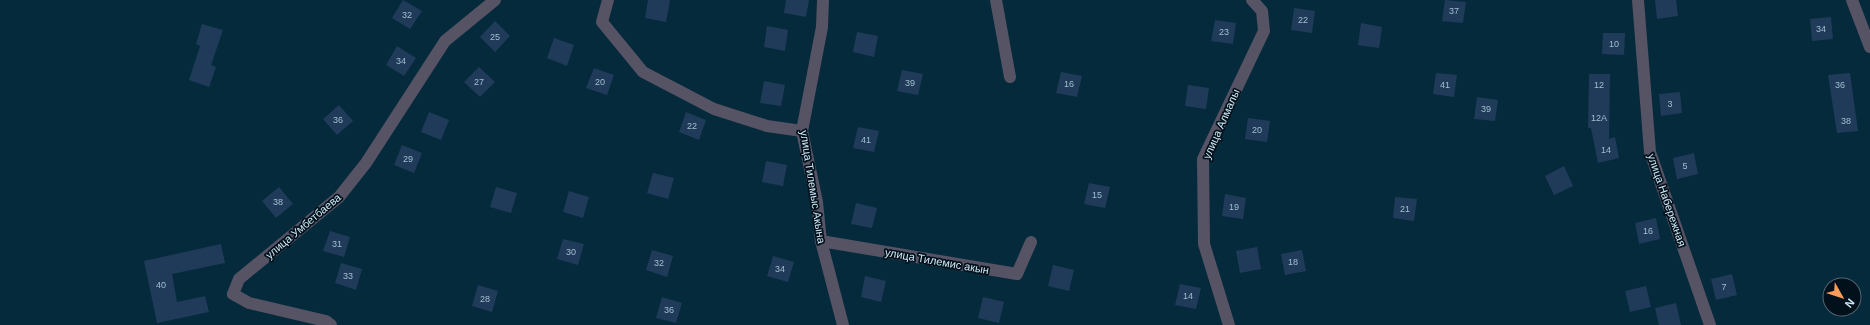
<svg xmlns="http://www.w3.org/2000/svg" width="1870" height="325" font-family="Helvetica,sans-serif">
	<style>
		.building { fill: #203b5a }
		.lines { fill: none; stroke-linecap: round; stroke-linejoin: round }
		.street { stroke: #565365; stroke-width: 12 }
		.labels { text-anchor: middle; stroke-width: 3.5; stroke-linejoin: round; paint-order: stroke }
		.number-label { font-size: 9px; fill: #a4bdcf }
		.street-label { font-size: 11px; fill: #d0e8f6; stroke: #01111b }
	</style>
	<rect width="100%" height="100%" fill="#042a3b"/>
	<g class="building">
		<path d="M 403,0 L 422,11 L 410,29 L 392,18 Z"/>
		<path d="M 648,0 L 670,0 L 666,22 L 645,18 Z"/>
		<path d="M 786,0 L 809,0 L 806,17 L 784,13 Z"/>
		<path d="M 1445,0 L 1466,2 L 1463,23 L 1442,21 Z"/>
		<path d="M 1655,0 L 1676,0 L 1678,16 L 1657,19 Z"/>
		<path d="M 1294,8 L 1315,11 L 1312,33 L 1291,30 Z"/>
		<path d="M 1831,17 L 1833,39 L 1812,41 L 1810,19 Z"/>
		<path d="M 1215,20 L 1236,23 L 1233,44 L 1211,41 Z"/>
		<path d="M 495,21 L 510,36 L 495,52 L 480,37 Z"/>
		<path d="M 1361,23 L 1382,27 L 1379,48 L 1358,45 Z"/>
		<path d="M 202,24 L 223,30 L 211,65 L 216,67 L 209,87 L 189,80 L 200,46 L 196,44 Z"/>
		<path d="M 767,26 L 788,30 L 785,51 L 764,47 Z"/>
		<path d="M 857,32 L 878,36 L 874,57 L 853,52 Z"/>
		<path d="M 1603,33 L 1625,33 L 1624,55 L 1602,54 Z"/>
		<path d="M 554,38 L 574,45 L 567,66 L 547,58 Z"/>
		<path d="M 397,46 L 416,58 L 404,76 L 386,65 Z"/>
		<path d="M 479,67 L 495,82 L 480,97 L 464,82 Z"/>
		<path d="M 594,68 L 614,75 L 607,95 L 586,88 Z"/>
		<path d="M 902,70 L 923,74 L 918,95 L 897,91 Z"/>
		<path d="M 1061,72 L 1082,76 L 1077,97 L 1056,93 Z"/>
		<path d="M 1436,73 L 1457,75 L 1454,97 L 1433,94 Z"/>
		<path d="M 1850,73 L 1858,131 L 1837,133 L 1828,75 Z"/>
		<path d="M 1589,74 L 1610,74 L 1609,139 L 1615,137 L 1619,158 L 1598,163 L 1591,128 L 1588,128 Z"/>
		<path d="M 764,81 L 785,85 L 781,106 L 760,103 Z"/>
		<path d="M 1188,85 L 1209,88 L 1206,109 L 1185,106 Z"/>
		<path d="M 1680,92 L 1682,113 L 1661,116 L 1659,94 Z"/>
		<path d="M 1477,97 L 1498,100 L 1495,121 L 1474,119 Z"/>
		<path d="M 339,105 L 353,121 L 337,135 L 323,119 Z"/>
		<path d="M 429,112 L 449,120 L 441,140 L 421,132 Z"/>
		<path d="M 686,112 L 706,120 L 699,140 L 679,132 Z"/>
		<path d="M 1248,118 L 1270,121 L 1267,142 L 1245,139 Z"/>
		<path d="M 858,127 L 879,131 L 874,152 L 853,148 Z"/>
		<path d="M 402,145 L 422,153 L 414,173 L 394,165 Z"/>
		<path d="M 1694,153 L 1698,174 L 1677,179 L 1673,158 Z"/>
		<path d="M 766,161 L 787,165 L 783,186 L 762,182 Z"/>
		<path d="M 1564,166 L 1573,186 L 1554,195 L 1545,176 Z"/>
		<path d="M 653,173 L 674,178 L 668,199 L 647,193 Z"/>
		<path d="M 1089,183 L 1110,187 L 1105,208 L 1084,204 Z"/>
		<path d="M 279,187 L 293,204 L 276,218 L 262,201 Z"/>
		<path d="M 496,187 L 517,193 L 511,213 L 490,207 Z"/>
		<path d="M 569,191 L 589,197 L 583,218 L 563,212 Z"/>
		<path d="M 1225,194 L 1246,198 L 1243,219 L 1222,216 Z"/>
		<path d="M 1395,197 L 1417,199 L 1414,221 L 1393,218 Z"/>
		<path d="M 856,203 L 877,208 L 872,228 L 851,224 Z"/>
		<path d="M 1656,218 L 1660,239 L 1639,244 L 1635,223 Z"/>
		<path d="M 330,231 L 350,237 L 344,257 L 323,251 Z"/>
		<path d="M 563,239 L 584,244 L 578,265 L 557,259 Z"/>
		<path d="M 221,244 L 225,263 L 172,274 L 177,302 L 205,296 L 209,312 L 157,323 L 144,261 Z"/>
		<path d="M 1257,247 L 1261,269 L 1240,273 L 1236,251 Z"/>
		<path d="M 652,250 L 673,256 L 667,277 L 646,270 Z"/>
		<path d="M 1302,250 L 1306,271 L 1285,275 L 1281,254 Z"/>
		<path d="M 773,256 L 794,262 L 788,282 L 767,276 Z"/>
		<path d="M 341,263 L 362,269 L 356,290 L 335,283 Z"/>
		<path d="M 1053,265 L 1074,270 L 1069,291 L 1048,286 Z"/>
		<path d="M 1732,274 L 1737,295 L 1716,300 L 1711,279 Z"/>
		<path d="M 865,276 L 886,281 L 881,302 L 861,297 Z"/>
		<path d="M 1180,284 L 1201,288 L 1196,309 L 1175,305 Z"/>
		<path d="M 478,285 L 498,291 L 492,312 L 472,306 Z"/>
		<path d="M 1646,286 L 1651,307 L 1630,312 L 1625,291 Z"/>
		<path d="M 662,297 L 682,303 L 676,323 L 656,318 Z"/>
		<path d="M 983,297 L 1004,302 L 999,323 L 978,318 Z"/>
		<path d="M 1676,303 L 1681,325 L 1659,325 L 1655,308 Z"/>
	</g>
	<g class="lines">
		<g class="street">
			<path d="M 608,0 L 602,22 L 643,72 L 714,109 L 767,126 L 802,131"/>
			<path d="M 823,0 L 822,27 L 802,131 L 817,202 L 821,241 L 843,325"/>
			<path d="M 996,0 L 1010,77"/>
			<path d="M 1638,0 L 1650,152 L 1710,325"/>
			<path d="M 1852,0 L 1870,47"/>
			<path d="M 821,241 L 1017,274 L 1031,242"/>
			<path d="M 331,325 L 326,321 L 249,303 L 233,294 L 239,279 L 339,197 L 366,163 L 445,41 L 495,0"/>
			<path d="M 1229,325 L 1204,244 L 1203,159 L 1264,31 L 1262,11 L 1252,0"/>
		</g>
	</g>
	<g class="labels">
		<g class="number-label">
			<text x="1454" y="14">37</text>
			<text x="407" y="18">32</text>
			<text x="1303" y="23">22</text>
			<text x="1821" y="32">34</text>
			<text x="1224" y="35">23</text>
			<text x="495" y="40">25</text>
			<text x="1614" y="47">10</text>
			<text x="401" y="64">34</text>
			<text x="479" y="85">27</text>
			<text x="600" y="85">20</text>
			<text x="910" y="86">39</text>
			<text x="1069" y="87">16</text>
			<text x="1445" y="88">41</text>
			<text x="1599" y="88">12</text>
			<text x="1840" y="88">36</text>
			<text x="1670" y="107">3</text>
			<text x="1486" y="112">39</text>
			<text x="1599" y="121">12А</text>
			<text x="338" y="123">36</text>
			<text x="1846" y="124">38</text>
			<text x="692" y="129">22</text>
			<text x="1257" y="133">20</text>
			<text x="866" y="143">41</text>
			<text x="1606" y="153">14</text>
			<text x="408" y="162">29</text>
			<text x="1685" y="169">5</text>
			<text x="1097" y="198">15</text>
			<text x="278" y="205">38</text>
			<text x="1234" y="210">19</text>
			<text x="1405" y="212">21</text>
			<text x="1648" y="234">16</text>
			<text x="337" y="247">31</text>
			<text x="571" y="255">30</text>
			<text x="1293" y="265">18</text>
			<text x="659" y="266">32</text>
			<text x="780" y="272">34</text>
			<text x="348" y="279">33</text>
			<text x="161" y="288">40</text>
			<text x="1724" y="290">7</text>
			<text x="1188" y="299">14</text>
			<text x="485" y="302">28</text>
			<text x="669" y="313">36</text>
		</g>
		<g class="street-label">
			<text transform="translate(1221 124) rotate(-66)" y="4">улица Алмалы</text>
			<text transform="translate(813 187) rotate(81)" y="4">улица Тилемыс Акына</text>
			<text transform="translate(1667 200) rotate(71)" y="4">улица Набережная</text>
			<text transform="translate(303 226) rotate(-40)" y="4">улица Умбетбаева</text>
			<text transform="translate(937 261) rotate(10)" y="4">улица Тилемис акын</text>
		</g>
	</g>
	<g transform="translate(1842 297) rotate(129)"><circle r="19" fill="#01111b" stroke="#546773"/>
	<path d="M0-3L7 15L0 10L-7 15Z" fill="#fe9b59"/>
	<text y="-6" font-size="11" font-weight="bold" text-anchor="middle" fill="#d0e8f6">N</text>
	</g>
</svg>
